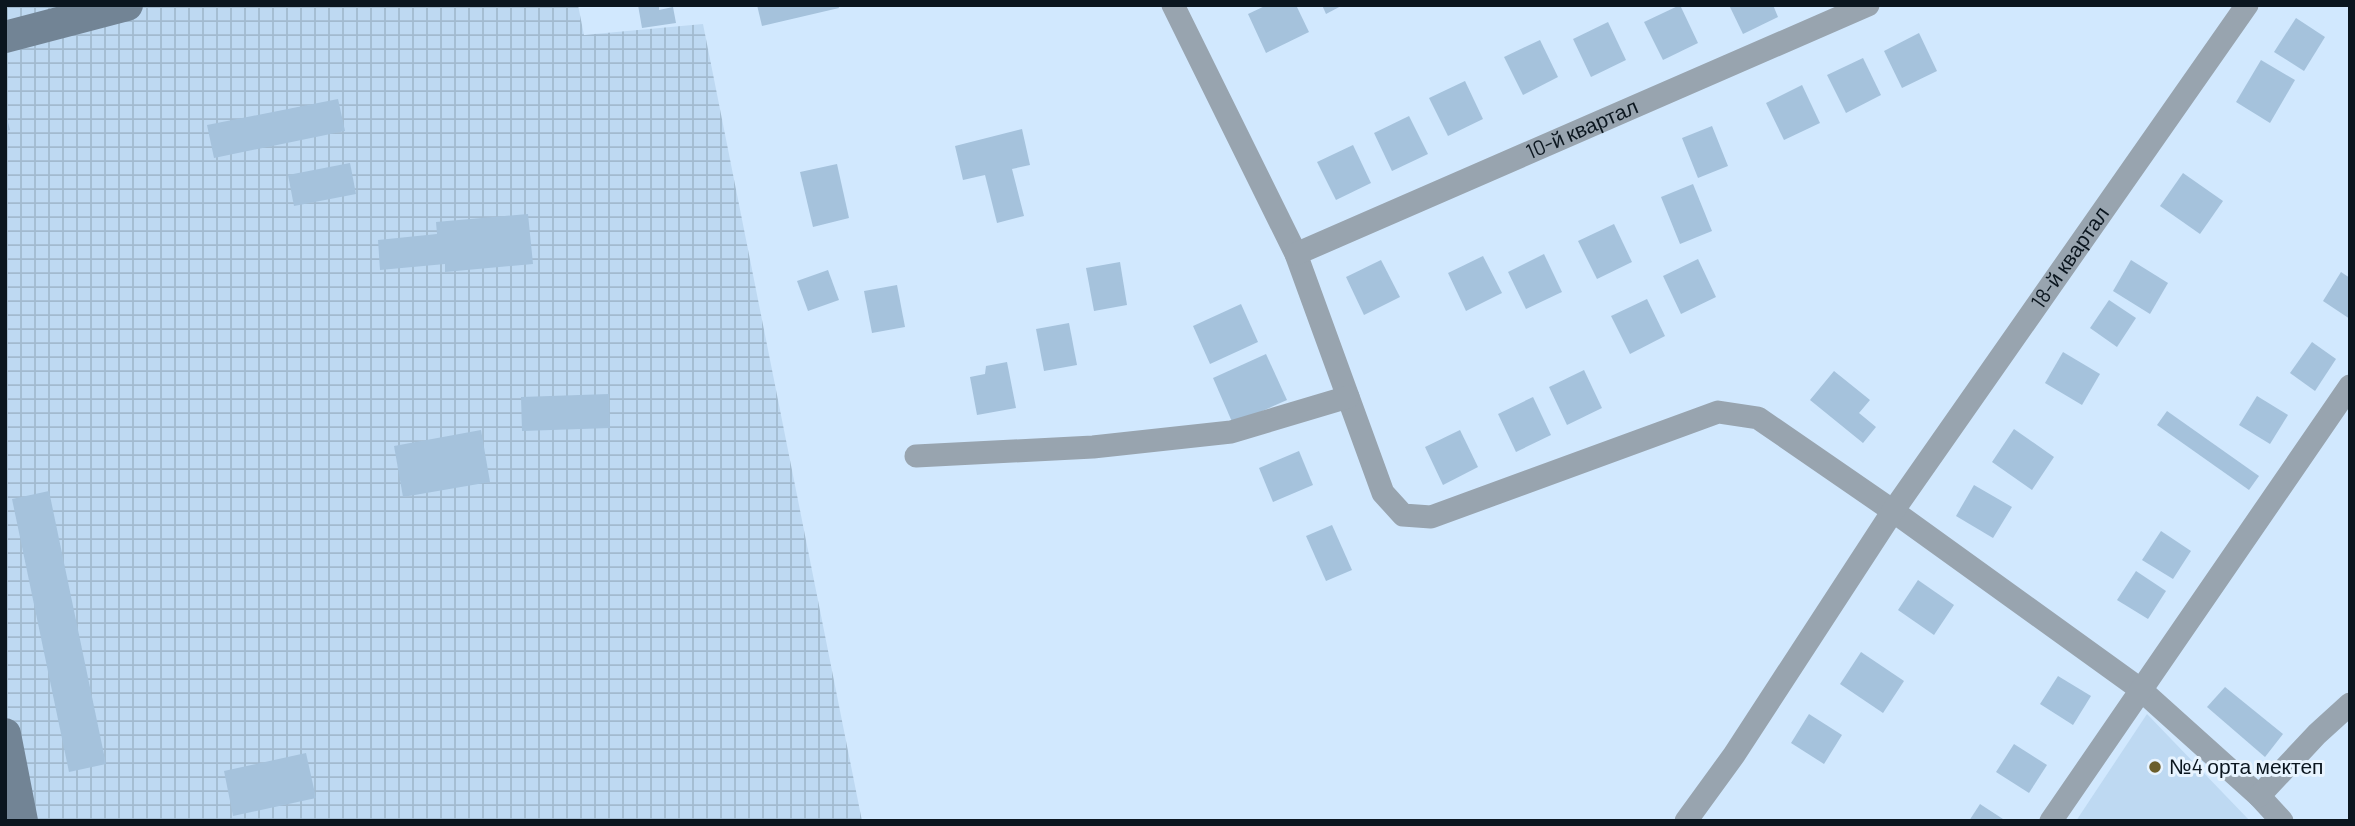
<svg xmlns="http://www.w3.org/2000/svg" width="2355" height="826" font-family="Barlow,sans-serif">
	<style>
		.built { fill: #bed9f2 }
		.industrial { fill: url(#industrial-grid) }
		.building { fill: #a5c2dc }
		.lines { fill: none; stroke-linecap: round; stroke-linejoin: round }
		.street { stroke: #98a4af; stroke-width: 23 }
		.secondary { stroke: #728495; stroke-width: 32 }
		.poi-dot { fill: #6b5e2b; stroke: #e8f4ff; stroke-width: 2.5 }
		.labels { text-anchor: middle; stroke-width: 6; stroke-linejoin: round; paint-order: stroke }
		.street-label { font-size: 21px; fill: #0b161f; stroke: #e8f4ff }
		.poi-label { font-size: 21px; fill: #0b161f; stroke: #e8f4ff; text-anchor: start }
	</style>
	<defs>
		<pattern id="industrial-grid" width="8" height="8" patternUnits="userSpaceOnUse" patternTransform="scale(1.75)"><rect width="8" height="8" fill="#bed9f2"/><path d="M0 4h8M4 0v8" fill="none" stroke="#a2bacf"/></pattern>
	</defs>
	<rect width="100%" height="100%" fill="#d1e8fe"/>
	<path class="built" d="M 2147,714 L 2250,821 L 2076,821 Z"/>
	<path class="industrial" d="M 5,5 L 578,5 L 584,35 L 703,24 L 862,821 L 5,821 Z"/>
	<g class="building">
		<path d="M 638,5 L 659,5 L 659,10 L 673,7 L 676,23 L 642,28 Z"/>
		<path d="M 757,5 L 838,5 L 839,8 L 762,26 Z"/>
		<path d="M 1267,5 L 1296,5 L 1309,32 L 1266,53 L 1248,14 Z"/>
		<path d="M 1322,5 L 1343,5 L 1326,14 Z"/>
		<path d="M 1680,5 L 1698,43 L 1663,60 L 1644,22 Z"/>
		<path d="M 1729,5 L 1773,5 L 1778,17 L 1743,34 Z"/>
		<path d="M 2296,18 L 2325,37 L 2304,71 L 2274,52 Z"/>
		<path d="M 1608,22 L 1626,60 L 1591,77 L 1573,39 Z"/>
		<path d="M 1919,33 L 1937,71 L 1902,88 L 1884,51 Z"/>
		<path d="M 1540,40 L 1558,77 L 1523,95 L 1504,57 Z"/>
		<path d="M 1863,58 L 1881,95 L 1846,113 L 1827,75 Z"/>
		<path d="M 2261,60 L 2295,80 L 2270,123 L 2236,102 Z"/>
		<path d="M 1465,81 L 1483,119 L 1448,136 L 1429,98 Z"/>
		<path d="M 1802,85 L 1820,123 L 1784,140 L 1766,103 Z"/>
		<path d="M 338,99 L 345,131 L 214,158 L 207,125 Z"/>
		<path d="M 5,111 L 10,130 L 5,131 Z"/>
		<path d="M 1409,116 L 1428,154 L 1392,171 L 1374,133 Z"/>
		<path d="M 1712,126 L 1728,166 L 1698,178 L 1682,138 Z"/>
		<path d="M 1022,129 L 1030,165 L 1012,169 L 1024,216 L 997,223 L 985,175 L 963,180 L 955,146 Z"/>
		<path d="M 1353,145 L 1371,183 L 1336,200 L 1317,162 Z"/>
		<path d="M 350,163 L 356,194 L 294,206 L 288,175 Z"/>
		<path d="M 837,164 L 849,218 L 813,227 L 800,172 Z"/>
		<path d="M 2183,173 L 2223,201 L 2200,234 L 2160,206 Z"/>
		<path d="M 1693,184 L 1712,231 L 1680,244 L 1661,197 Z"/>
		<path d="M 528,214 L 533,264 L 445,272 L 445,264 L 380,270 L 378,240 L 437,234 L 436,222 Z"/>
		<path d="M 1614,224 L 1632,262 L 1597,279 L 1578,241 Z"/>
		<path d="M 1544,254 L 1562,292 L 1526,309 L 1508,272 Z"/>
		<path d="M 1483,256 L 1502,293 L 1466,311 L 1448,273 Z"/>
		<path d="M 1698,259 L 1716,297 L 1681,314 L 1663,276 Z"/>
		<path d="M 1381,260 L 1400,297 L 1364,315 L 1346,277 Z"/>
		<path d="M 2131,260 L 2168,283 L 2150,314 L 2113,291 Z"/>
		<path d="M 1120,262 L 1127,305 L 1094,311 L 1086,268 Z"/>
		<path d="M 828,270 L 839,300 L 808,311 L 797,281 Z"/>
		<path d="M 2341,272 L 2350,278 L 2350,319 L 2323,301 Z"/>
		<path d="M 897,285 L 905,327 L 872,333 L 864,291 Z"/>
		<path d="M 1647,299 L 1665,336 L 1630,354 L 1611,316 Z"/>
		<path d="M 2109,300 L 2136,318 L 2117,347 L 2090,328 Z"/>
		<path d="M 1241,304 L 1258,342 L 1210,364 L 1193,326 Z"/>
		<path d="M 1069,323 L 1077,365 L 1044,371 L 1036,329 Z"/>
		<path d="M 2312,342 L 2336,359 L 2315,391 L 2290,373 Z"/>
		<path d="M 2063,352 L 2100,374 L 2082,405 L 2045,383 Z"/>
		<path d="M 1266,354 L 1287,400 L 1233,424 L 1213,378 Z"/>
		<path d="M 1007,362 L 1016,408 L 977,415 L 970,377 L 985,374 L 986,366 Z"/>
		<path d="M 1584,370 L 1602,408 L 1567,425 L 1549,387 Z"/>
		<path d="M 1834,371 L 1870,400 L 1859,413 L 1876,427 L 1863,443 L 1810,400 Z"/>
		<path d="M 609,394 L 610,428 L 522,431 L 521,397 Z"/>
		<path d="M 2257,396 L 2288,415 L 2270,444 L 2239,425 Z"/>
		<path d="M 1533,397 L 1551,435 L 1516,452 L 1498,414 Z"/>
		<path d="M 2167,411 L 2259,476 L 2249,490 L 2157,425 Z"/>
		<path d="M 2014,429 L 2054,457 L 2032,490 L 1992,462 Z"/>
		<path d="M 481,430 L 490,482 L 403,497 L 394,446 Z"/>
		<path d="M 1460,430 L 1478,467 L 1443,485 L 1425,447 Z"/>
		<path d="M 1299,451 L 1313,485 L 1273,502 L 1259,468 Z"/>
		<path d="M 1974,485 L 2012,507 L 1993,538 L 1956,516 Z"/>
		<path d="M 49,491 L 106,764 L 69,772 L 12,499 Z"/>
		<path d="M 1332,525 L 1352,570 L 1326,581 L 1306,536 Z"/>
		<path d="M 2161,531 L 2191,551 L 2173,579 L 2142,560 Z"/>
		<path d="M 2136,571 L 2166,591 L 2148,619 L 2117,600 Z"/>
		<path d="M 1918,580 L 1954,605 L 1934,635 L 1898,610 Z"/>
		<path d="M 1861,652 L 1904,681 L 1883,713 L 1840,684 Z"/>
		<path d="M 2058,676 L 2091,696 L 2073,725 L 2040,704 Z"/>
		<path d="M 2225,687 L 2283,734 L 2265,757 L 2207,707 Z"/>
		<path d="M 1809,714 L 1842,735 L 1824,764 L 1791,743 Z"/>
		<path d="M 2014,744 L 2047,765 L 2029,793 L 1996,772 Z"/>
		<path d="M 306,753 L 316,798 L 233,816 L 224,771 Z"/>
		<path d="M 1980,804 L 2006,821 L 1969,821 Z"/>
	</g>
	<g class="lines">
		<g class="street">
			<path d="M 1173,5 L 1296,254 L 1383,493 L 1403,515 L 1431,517 L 1718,412 L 1758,418 L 1893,511 L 2140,689 L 2259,796 L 2282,821"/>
			<path id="s1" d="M 1296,254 L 1868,5"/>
			<path d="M 916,456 L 1093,447 L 1231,432 L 1348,397"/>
			<path d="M 2259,796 L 2317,734 L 2350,704"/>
			<path id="s2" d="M 1686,821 L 1734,755 L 1893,511 L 2247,5"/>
			<path d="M 2051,821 L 2350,386"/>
		</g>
		<g class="secondary">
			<path d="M 5,37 L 127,5"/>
			<path d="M 5,734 L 22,821"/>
		</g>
	</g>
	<circle class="poi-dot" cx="2155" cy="767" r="7"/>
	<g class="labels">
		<g class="street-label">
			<text dy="7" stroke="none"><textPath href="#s1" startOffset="312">10-й квартал</textPath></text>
			<text dy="7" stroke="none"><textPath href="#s2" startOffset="682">18-й квартал</textPath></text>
		</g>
		<g class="poi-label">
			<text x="2169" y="774">№4 орта мектеп</text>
		</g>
	</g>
	<rect width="2355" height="826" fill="none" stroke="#0b161f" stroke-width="14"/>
</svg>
